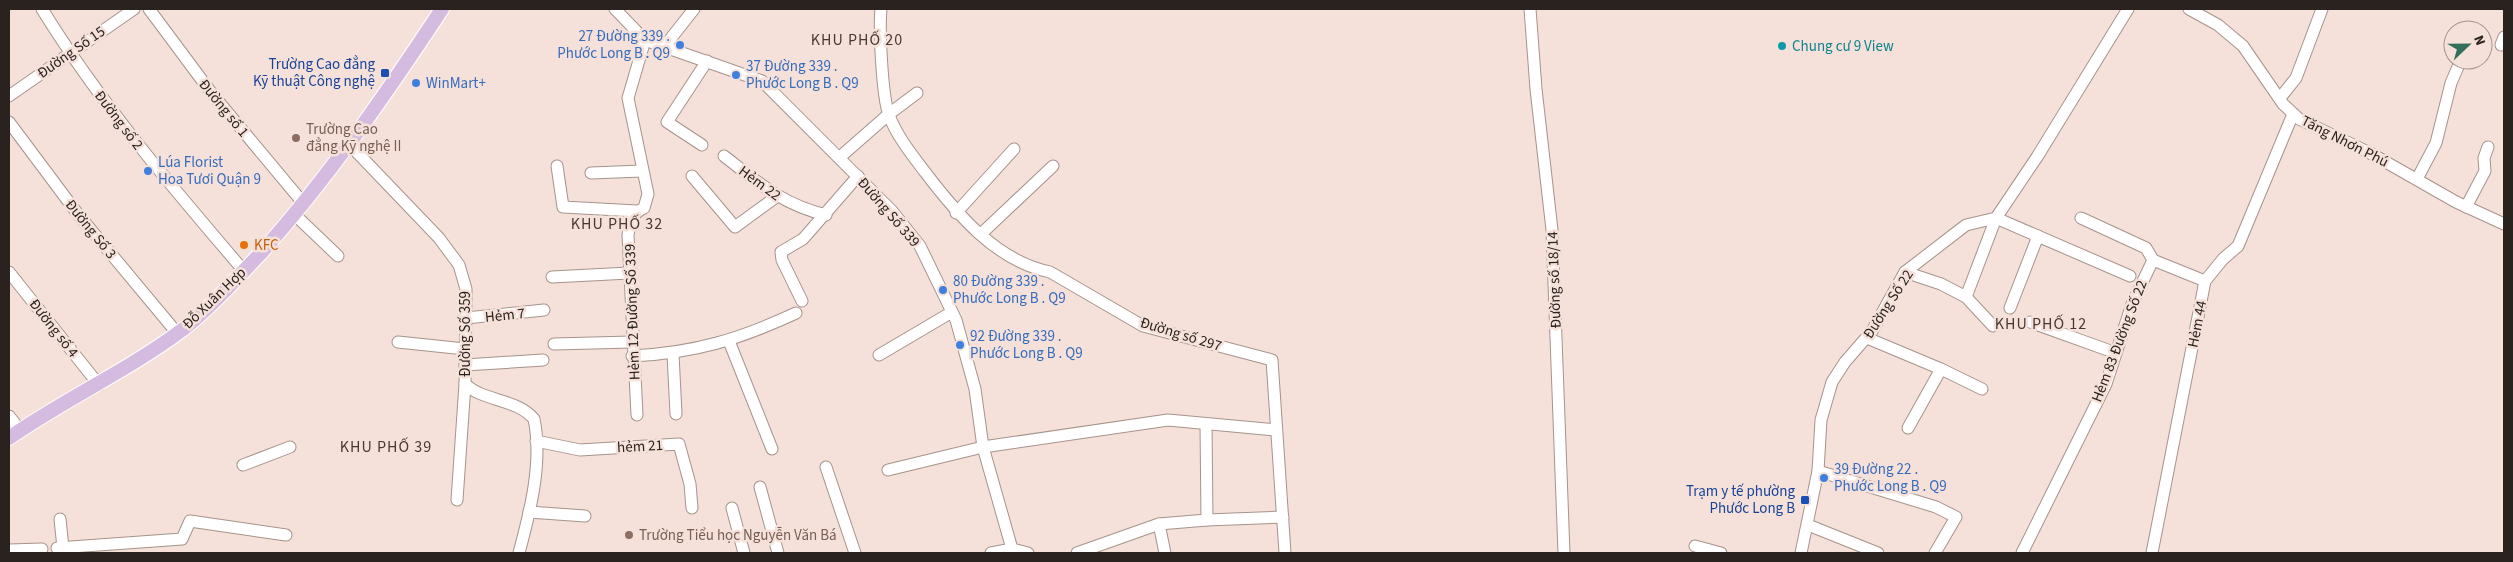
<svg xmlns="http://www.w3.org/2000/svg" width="2513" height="562" font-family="'Source Sans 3',sans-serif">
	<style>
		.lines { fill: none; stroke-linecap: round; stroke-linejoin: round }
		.minor-casing { stroke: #a6938c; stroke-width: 13 }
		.major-casing { stroke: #fff; stroke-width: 16 }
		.minor { stroke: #fff; stroke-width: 11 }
		.major { stroke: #d4bbdf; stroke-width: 14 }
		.shop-dot { fill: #3f7fe0; stroke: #f5e1d9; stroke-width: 2 }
		.culture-dot { fill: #0f9aa8; stroke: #f5e1d9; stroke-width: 2 }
		.transit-dot { fill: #1a4fb4; stroke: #f5e1d9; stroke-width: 2 }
		.education-dot { fill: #8d6e63; stroke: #f5e1d9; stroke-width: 2 }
		.food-dot { fill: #e8710a; stroke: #f5e1d9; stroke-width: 2 }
		.labels { text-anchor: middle; stroke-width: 5; stroke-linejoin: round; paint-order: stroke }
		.shop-label { font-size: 15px; fill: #366cbe; stroke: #f5e1d9; text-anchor: start }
		.culture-label { font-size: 15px; fill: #0d838f; stroke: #f5e1d9; text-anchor: start }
		.street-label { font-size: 15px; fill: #2a221f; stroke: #f5e1d9 }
		.transit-label { font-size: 15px; fill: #164399; stroke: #f5e1d9; text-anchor: end }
		.education-label { font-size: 15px; fill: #785e54; stroke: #f5e1d9; text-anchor: start }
		.food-label { font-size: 15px; fill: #c56008; stroke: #f5e1d9; text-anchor: start }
		.neighbourhood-label { font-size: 16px; letter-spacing: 1px; fill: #483832; stroke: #f5e1d9 }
	</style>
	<rect width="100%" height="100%" fill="#f5e1d9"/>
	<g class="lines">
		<g class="minor-casing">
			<g id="minor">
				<path d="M 42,9 C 100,103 172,187 244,271"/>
				<path d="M 149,9 L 213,95 L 304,204"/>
				<path d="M 615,9 L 645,40 L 762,81 L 892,211 L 920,246 L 956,320 L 975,389 L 983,447 L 1012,549 L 1028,553"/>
				<path d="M 881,9 C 879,29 882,96 889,115 C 896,135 912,155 925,172 C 957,214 996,261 1050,272 L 1143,326 L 1272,360 L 1285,553"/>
				<path d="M 1530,9 L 1536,89 L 1552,230 L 1564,553"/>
				<path d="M 2189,9 L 2218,25 L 2243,46 L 2283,104 L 2299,119 L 2370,153 L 2456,202 L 2504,224"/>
				<path d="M 2501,45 L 2504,37"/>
				<path d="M 664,47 L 694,9"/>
				<path d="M 9,96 L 134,9"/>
				<path d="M 2280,98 L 2296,78 L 2322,9"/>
				<path d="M 9,122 L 77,213 L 177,333"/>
				<path d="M 348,143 L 439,238 L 459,265 L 466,289 L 465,384 C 484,402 516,398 534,419 C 543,462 530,512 519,553"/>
				<path d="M 702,145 L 667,122 L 707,61"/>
				<path d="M 724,156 C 759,183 781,204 826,215"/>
				<path d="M 840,157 L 889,114 L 917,93"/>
				<path d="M 557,166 L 563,207 L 637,211"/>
				<path d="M 591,173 L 642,171"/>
				<path d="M 692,176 L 735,227 L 776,197"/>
				<path d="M 2417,179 L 2436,143 L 2451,83 L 2461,60"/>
				<path d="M 2466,207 L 2485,171 L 2484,158 L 2488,147"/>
				<path d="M 956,213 L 1014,149"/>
				<path d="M 295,215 L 338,256"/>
				<path d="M 2081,218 L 2146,248 L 2153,260"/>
				<path d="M 981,234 L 1053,166"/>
				<path d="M 9,272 L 99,385"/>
				<path d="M 1905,272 L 1941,284 L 1966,297 L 1993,326"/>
				<path d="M 552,277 L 629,273"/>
				<path d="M 1966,297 L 1996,218 L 2130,276"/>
				<path d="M 802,301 L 782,260 L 781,252 L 803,239 L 858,176"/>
				<path d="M 2010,308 L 2038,236"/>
				<path d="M 466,318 L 544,310"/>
				<path d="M 2030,322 L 2116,353"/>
				<path d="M 1867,338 L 1941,369 L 1908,428"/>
				<path d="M 729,341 L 772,449"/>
				<path d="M 398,342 L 465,349"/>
				<path d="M 554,344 L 632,342"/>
				<path d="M 673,354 L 676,414"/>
				<path d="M 879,355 L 952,312"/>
				<path d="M 632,356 C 695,353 740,339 796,313"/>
				<path d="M 465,365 L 543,360"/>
				<path d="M 1941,369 L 1982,389"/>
				<path d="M 637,415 L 628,235 C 630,223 632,213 644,208 L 648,194 L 628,98 L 645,40"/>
				<path d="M 9,416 L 20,430"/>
				<path d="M 1206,424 L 1207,520"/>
				<path d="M 536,441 L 580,450 L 679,444 L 690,484 L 692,508"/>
				<path d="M 243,465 L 290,447"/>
				<path d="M 826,467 L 855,553"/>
				<path d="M 888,470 L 983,447 L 1168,420 L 1276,430"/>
				<path d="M 1818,471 L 1936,507 L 1956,517 L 1935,553"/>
				<path d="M 760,487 L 778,553"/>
				<path d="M 457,500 L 465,384"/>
				<path d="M 732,508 L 744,553"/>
				<path d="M 529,512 L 585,516"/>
				<path d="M 60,519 L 63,548"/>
				<path d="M 1159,524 L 1207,520 L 1283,517"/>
				<path d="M 1808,525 L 1878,553"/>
				<path d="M 1695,546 L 1721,553"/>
				<path d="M 57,548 L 182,539 L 190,521 L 286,535"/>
				<path d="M 9,550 L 42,549"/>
				<path d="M 991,553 L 1012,549"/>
				<path d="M 1077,553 L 1159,524 L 1165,553"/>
				<path d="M 1801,553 L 1818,471 L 1821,420 L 1832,382 L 1845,362 L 1872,331 L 1905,272 L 1966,225 L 1996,218 L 2037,157 L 2128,9"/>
				<path d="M 2022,553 L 2106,384 L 2132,304 L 2153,260 L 2205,281"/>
				<path d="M 2152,553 L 2205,281 L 2223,259 L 2238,246 L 2293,114"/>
			</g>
		</g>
		<g class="major-casing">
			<path id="major" d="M 9,438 C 65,399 127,371 182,330 C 210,308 235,280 260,254 C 328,178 386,94 442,9"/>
		</g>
		<use href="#minor" class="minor"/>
		<use href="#major" class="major"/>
	</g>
	<g class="shop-dot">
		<circle cx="680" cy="45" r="5"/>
		<circle cx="736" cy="75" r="5"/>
		<circle cx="416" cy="83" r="5"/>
		<circle cx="148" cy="171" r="5"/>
		<circle cx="943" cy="290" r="5"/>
		<circle cx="960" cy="345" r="5"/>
		<circle cx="1824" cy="478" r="5"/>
	</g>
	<circle class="culture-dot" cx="1782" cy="46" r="5"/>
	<g class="transit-dot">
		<rect x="380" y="68" width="10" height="10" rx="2.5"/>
		<rect x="1800" y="495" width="10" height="10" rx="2.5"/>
	</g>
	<g class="education-dot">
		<circle cx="296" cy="138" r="5"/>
		<circle cx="629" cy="535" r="5"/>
	</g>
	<circle class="food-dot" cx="244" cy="245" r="5"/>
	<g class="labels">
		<g class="shop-label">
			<text x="670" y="41" text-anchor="end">27 Đường 339 .<tspan x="670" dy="17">Phước Long B . Q9</tspan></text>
			<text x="746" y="71">37 Đường 339 .<tspan x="746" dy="17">Phước Long B . Q9</tspan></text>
			<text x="426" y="88">WinMart+</text>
			<text x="158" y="167">Lúa Florist<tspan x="158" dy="17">Hoa Tươi Quận 9</tspan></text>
			<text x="953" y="286">80 Đường 339 .<tspan x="953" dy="17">Phước Long B . Q9</tspan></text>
			<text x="970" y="341">92 Đường 339 .<tspan x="970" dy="17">Phước Long B . Q9</tspan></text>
			<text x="1834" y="474">39 Đường 22 .<tspan x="1834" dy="17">Phước Long B . Q9</tspan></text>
		</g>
		<g class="culture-label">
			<text x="1792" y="51">Chung cư 9 View</text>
		</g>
		<g class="street-label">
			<text transform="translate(71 52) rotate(-35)" y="5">Đường Số 15</text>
			<text transform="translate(224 108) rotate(51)" y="5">Đường số 1</text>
			<text transform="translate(119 120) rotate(53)" y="5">Đường số 2</text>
			<text transform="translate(2345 141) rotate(27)" y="5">Tăng Nhơn Phú</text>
			<text transform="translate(760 183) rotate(36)" y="5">Hẻm 22</text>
			<text transform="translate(889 212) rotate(49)" y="5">Đường Số 339</text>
			<text transform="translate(91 229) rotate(51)" y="5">Đường Số 3</text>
			<text transform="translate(1554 280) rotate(-92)" y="5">Đường số 18/14</text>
			<text transform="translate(214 298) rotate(-44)" y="5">Đỗ Xuân Hợp</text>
			<text transform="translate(1888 304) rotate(-57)" y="5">Đường Số 22</text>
			<text transform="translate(632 312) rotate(-92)" y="5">Hẻm 12 Đường Số 339</text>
			<text transform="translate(505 315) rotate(-6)" y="5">Hẻm 7</text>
			<text transform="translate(2197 324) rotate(-79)" y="5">Hẻm 44</text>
			<text transform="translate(54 328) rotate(52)" y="5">Đường số 4</text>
			<text transform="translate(465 334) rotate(-90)" y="5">Đường Số 359</text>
			<text transform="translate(1181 334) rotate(17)" y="5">Đường số 297</text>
			<text transform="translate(2119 341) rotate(-69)" y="5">Hẻm 83 Đường Số 22</text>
			<text transform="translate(640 446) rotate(-3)" y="5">hẻm 21</text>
		</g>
		<g class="transit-label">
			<text x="375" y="69">Trường Cao đẳng<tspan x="375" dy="17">Kỹ thuật Công nghệ</tspan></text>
			<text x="1795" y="496">Trạm y tế phường<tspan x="1795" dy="17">Phước Long B</tspan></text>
		</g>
		<g class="education-label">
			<text x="306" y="134">Trường Cao<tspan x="306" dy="17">đẳng Kỹ nghệ II</tspan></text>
			<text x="639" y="540">Trường Tiểu học Nguyễn Văn Bá</text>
		</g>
		<g class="food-label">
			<text x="254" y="250">KFC</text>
		</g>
		<g class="neighbourhood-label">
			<text x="857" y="45">KHU PHỐ 20</text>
			<text x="617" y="229">KHU PHỐ 32</text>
			<text x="2041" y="329">KHU PHỐ 12</text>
			<text x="386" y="452">KHU PHỐ 39</text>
		</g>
	</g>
	<rect width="2513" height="562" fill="none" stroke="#2a221f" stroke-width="20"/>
	<g transform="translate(2468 45) rotate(68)"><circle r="24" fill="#f5e1d9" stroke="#a4958f"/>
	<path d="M0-4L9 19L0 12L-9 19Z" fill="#33705c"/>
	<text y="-8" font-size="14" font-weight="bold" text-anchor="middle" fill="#2a221f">N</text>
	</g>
</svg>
